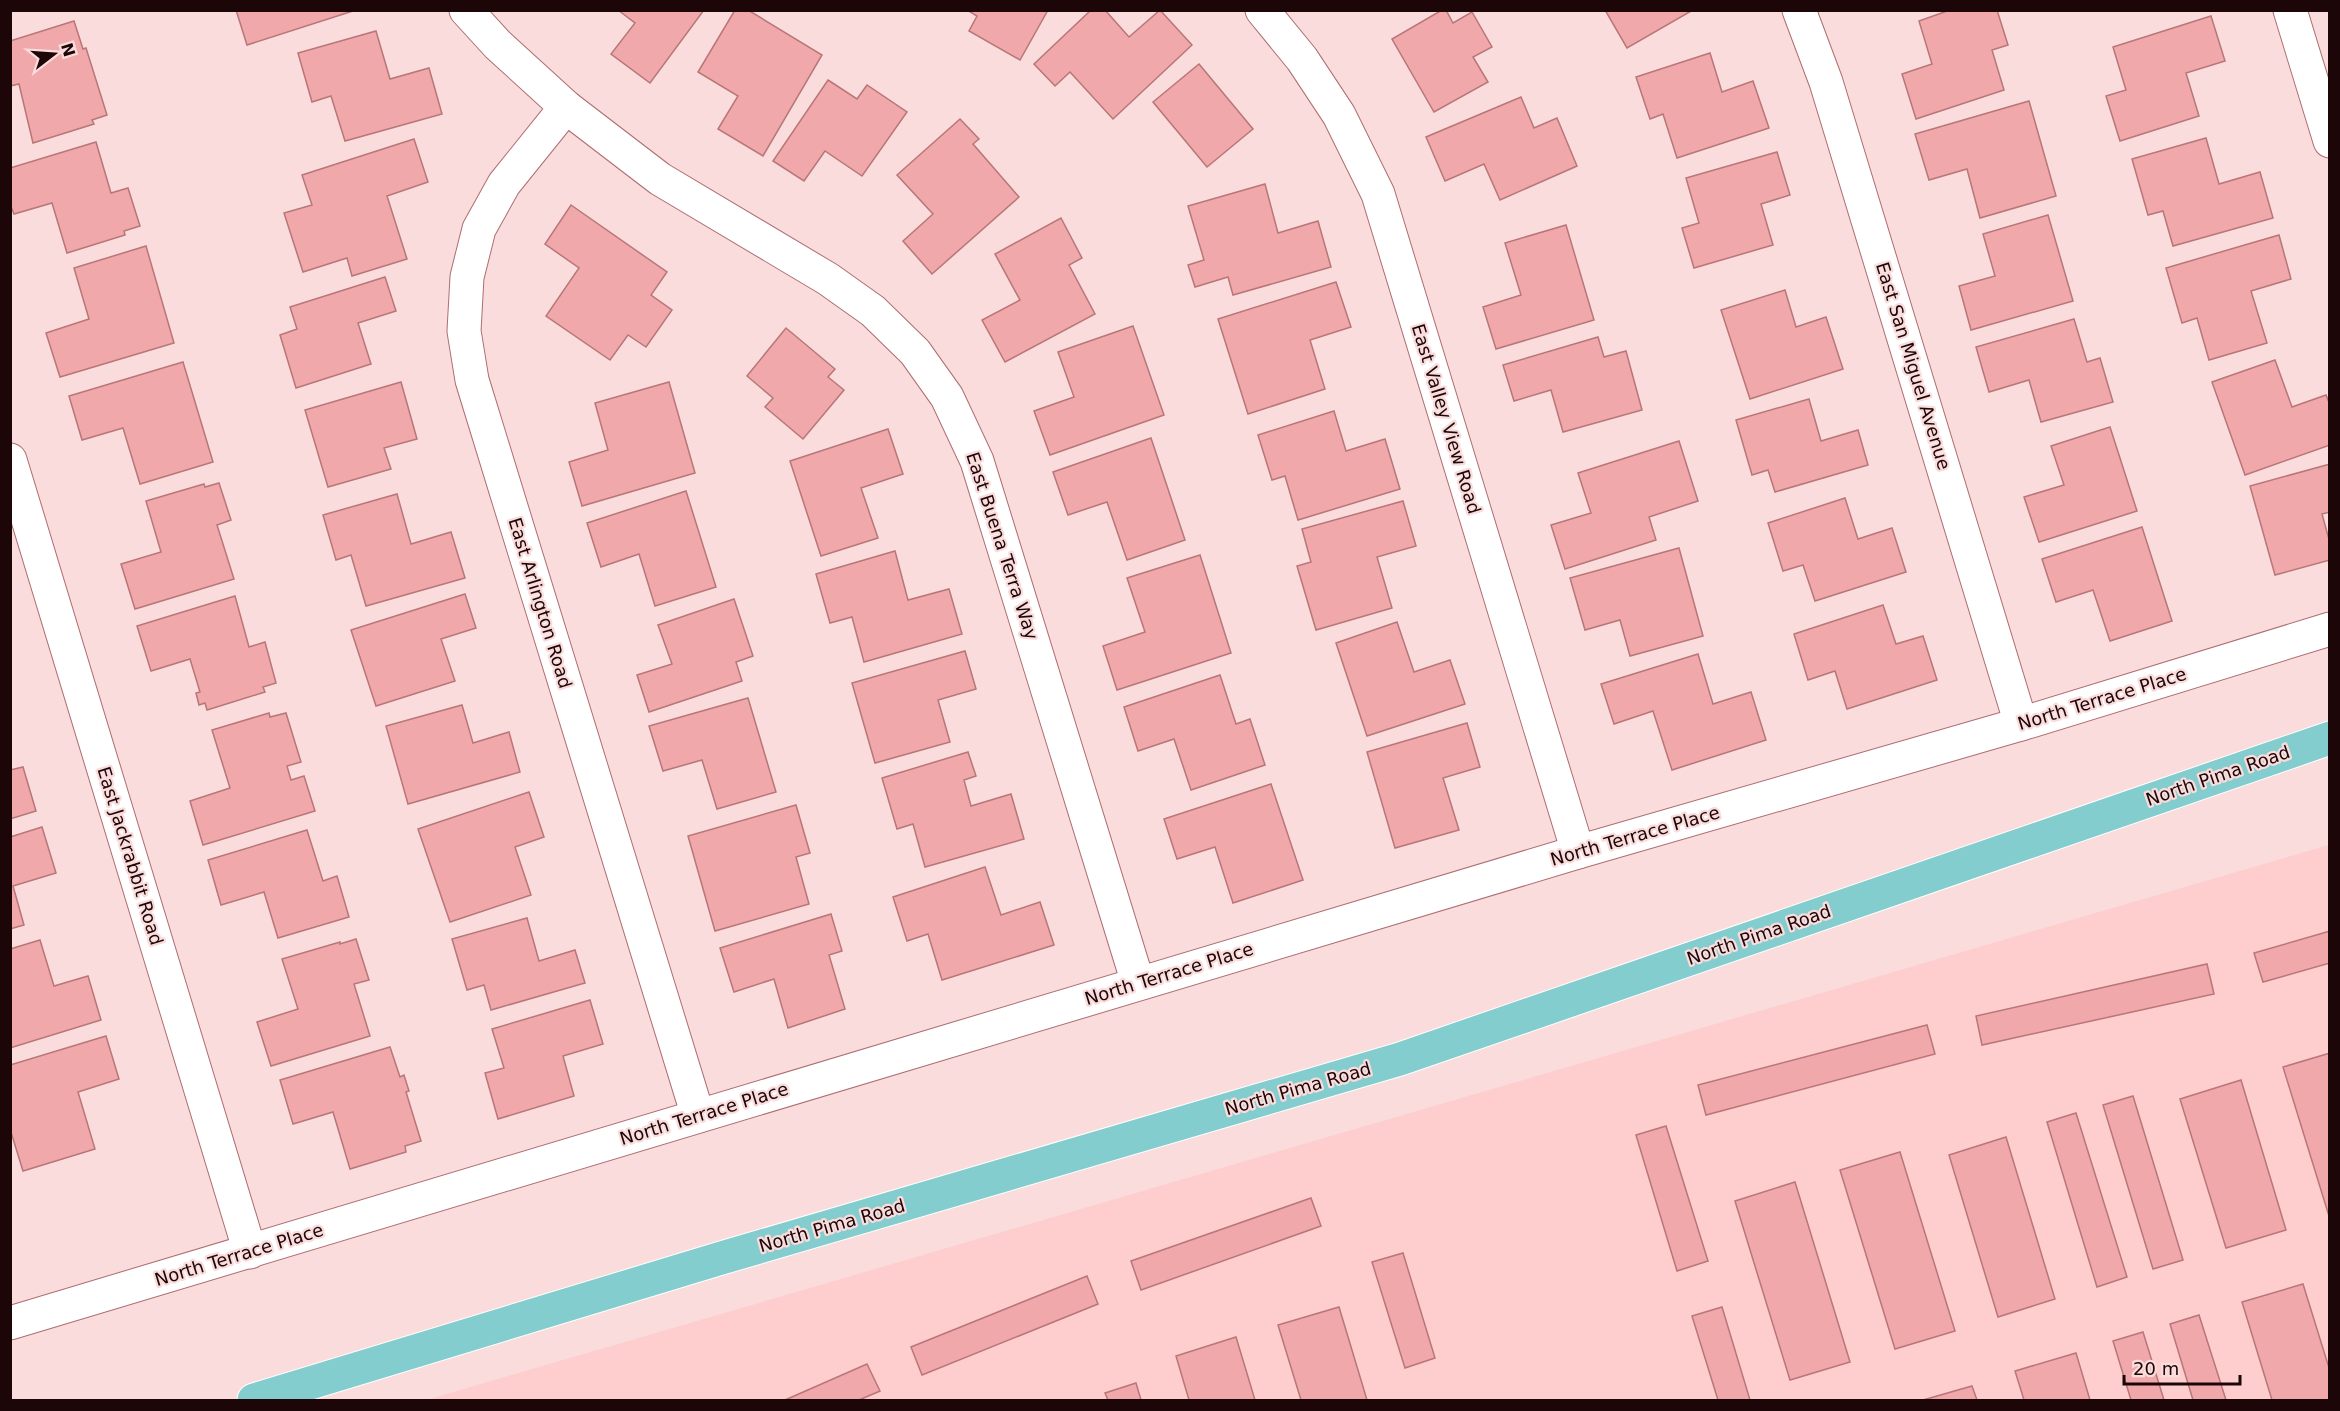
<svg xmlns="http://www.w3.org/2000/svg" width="2340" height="1411" font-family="'DejaVu Sans',sans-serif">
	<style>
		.built { fill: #fecdce }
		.building { fill: #f1a8aa; stroke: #b87678; stroke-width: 1.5 }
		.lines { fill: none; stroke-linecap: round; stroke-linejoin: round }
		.minor-casing { stroke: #ae6d70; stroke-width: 35 }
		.major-casing { stroke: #fff; stroke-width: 35 }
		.minor { stroke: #fff; stroke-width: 33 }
		.major { stroke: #84cdce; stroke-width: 33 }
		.labels { text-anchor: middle; stroke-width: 4.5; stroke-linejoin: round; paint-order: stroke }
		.street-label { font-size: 18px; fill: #1c0607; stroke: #fadcdc }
	</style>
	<rect width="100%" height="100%" fill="#fadcdc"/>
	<path class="built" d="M 2329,845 L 2329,1400 L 426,1400 Z"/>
	<g class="building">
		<path d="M 236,10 L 356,10 L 247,45 Z"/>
		<path d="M 618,10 L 704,10 L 650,83 L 611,54 L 635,23 Z"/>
		<path d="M 735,10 L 748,10 L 822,55 L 763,156 L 718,129 L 738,96 L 698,72 Z"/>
		<path d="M 967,10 L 1048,10 L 1020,60 L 969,31 L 977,16 Z"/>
		<path d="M 1091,10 L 1105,10 L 1129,37 L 1160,10 L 1192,45 L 1113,119 L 1070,72 L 1055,86 L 1034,64 Z"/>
		<path d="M 1442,10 L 1446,10 L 1453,23 L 1472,12 L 1492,47 L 1473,57 L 1488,82 L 1434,112 L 1392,39 Z"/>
		<path d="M 1605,10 L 1693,10 L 1627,48 Z"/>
		<path d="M 1950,10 L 1997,10 L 2008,45 L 1992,50 L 2004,90 L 1916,119 L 1902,74 L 1932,64 L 1919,21 Z"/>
		<path d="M 2211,16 L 2225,61 L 2186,73 L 2199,116 L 2120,141 L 2106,96 L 2126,90 L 2113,47 Z"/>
		<path d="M 74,21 L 83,49 L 86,48 L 107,115 L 92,120 L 94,124 L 33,143 L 19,84 L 10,86 L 10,41 Z"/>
		<path d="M 376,31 L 390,79 L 429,68 L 442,114 L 345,141 L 331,96 L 312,102 L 298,53 Z"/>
		<path d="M 1710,53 L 1722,92 L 1753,81 L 1769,128 L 1677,158 L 1663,114 L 1650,119 L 1636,77 Z"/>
		<path d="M 1199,64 L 1253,129 L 1207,167 L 1153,102 Z"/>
		<path d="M 828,80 L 857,99 L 867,85 L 907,112 L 862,176 L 825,151 L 804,181 L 773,161 Z"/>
		<path d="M 1521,97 L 1534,128 L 1557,118 L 1577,166 L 1500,200 L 1484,164 L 1445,181 L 1426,137 Z"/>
		<path d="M 2029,101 L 2056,196 L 1980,218 L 1967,169 L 1929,180 L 1915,134 Z"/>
		<path d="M 960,119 L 979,139 L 973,144 L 1019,197 L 932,274 L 903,241 L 933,214 L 897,175 Z"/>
		<path d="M 2206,138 L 2219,184 L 2260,172 L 2273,218 L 2173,246 L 2163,211 L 2148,215 L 2132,159 Z"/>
		<path d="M 414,139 L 428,182 L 387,196 L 407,259 L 352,276 L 347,258 L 303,272 L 284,213 L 312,205 L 302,175 Z"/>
		<path d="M 96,142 L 111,193 L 128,188 L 140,226 L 124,231 L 125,235 L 67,253 L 52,203 L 14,214 L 10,204 L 10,168 Z"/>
		<path d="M 1777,152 L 1790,195 L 1761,204 L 1773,245 L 1694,268 L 1682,228 L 1699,223 L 1686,178 Z"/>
		<path d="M 1265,184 L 1278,233 L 1318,221 L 1331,267 L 1233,295 L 1228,277 L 1195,287 L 1188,265 L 1204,260 L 1188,206 Z"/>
		<path d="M 571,205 L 667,272 L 651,295 L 672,310 L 646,347 L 628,335 L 610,360 L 546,316 L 579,268 L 545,244 Z"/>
		<path d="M 2048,215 L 2073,301 L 1971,330 L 1959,286 L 1995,276 L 1983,234 Z"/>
		<path d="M 1061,218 L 1082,258 L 1069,265 L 1095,314 L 1005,362 L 982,320 L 1020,300 L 995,254 Z"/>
		<path d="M 1566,225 L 1594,320 L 1496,349 L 1483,307 L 1521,295 L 1505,243 Z"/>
		<path d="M 2279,235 L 2291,279 L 2251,291 L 2267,343 L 2209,360 L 2197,318 L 2182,323 L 2166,268 Z"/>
		<path d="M 146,246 L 174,343 L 60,377 L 46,333 L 89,319 L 74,268 Z"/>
		<path d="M 385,277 L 396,311 L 358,323 L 371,364 L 296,388 L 280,335 L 297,329 L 290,307 Z"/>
		<path d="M 1336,282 L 1351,327 L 1310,340 L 1325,389 L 1248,414 L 1218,319 Z"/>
		<path d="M 1785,290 L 1796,327 L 1826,317 L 1843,369 L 1750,399 L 1721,310 Z"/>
		<path d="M 2074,319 L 2087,362 L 2100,358 L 2113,402 L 2041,422 L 2029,380 L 1989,392 L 1976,347 Z"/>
		<path d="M 1133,326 L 1164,415 L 1050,455 L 1034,411 L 1074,397 L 1058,352 Z"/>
		<path d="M 786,328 L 835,369 L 828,377 L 844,390 L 803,439 L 765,407 L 773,398 L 747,376 Z"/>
		<path d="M 1598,337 L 1604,357 L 1626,351 L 1642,410 L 1563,432 L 1551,390 L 1514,401 L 1503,365 Z"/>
		<path d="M 2275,360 L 2292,407 L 2326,395 L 2330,405 L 2330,445 L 2245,475 L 2212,382 Z"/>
		<path d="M 183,362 L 213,462 L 140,484 L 123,428 L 82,440 L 69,396 Z"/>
		<path d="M 401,382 L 417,439 L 384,448 L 391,469 L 328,487 L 305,410 Z"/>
		<path d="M 669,382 L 695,473 L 582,506 L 569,462 L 608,450 L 595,403 Z"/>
		<path d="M 1809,399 L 1821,441 L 1858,430 L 1868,465 L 1775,492 L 1768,470 L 1752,475 L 1736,420 Z"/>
		<path d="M 1334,411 L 1346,451 L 1385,439 L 1400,489 L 1298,520 L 1285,476 L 1272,480 L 1258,435 Z"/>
		<path d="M 2110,427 L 2137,511 L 2039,542 L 2024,497 L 2064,485 L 2051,446 Z"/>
		<path d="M 888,429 L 903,474 L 861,488 L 878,538 L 821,556 L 790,461 Z"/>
		<path d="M 1151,438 L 1185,540 L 1127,560 L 1107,502 L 1068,515 L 1053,472 Z"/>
		<path d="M 1679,441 L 1698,501 L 1649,517 L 1656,540 L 1565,569 L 1551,525 L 1591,513 L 1578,473 Z"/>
		<path d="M 2330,464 L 2330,512 L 2322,514 L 2330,543 L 2330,560 L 2275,575 L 2250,486 Z"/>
		<path d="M 219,483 L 231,520 L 217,525 L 234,579 L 135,609 L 121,564 L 161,552 L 146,501 L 204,484 L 205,487 Z"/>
		<path d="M 686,491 L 716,587 L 655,606 L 639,554 L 601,567 L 587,523 Z"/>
		<path d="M 397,494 L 411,544 L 451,532 L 465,578 L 366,606 L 351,555 L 336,560 L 323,515 Z"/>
		<path d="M 1845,498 L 1858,539 L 1892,528 L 1906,572 L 1815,601 L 1803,565 L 1783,571 L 1768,523 Z"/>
		<path d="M 1403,501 L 1416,546 L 1377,557 L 1392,608 L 1316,630 L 1297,566 L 1311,562 L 1302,529 Z"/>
		<path d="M 2142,527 L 2172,621 L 2110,641 L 2093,590 L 2056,602 L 2042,559 Z"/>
		<path d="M 1679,548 L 1703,636 L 1630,656 L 1620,620 L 1585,630 L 1570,578 Z"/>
		<path d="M 895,551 L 908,600 L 949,589 L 962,634 L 864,662 L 852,617 L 830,623 L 816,574 Z"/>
		<path d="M 1200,555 L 1231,653 L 1117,690 L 1103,646 L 1145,632 L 1127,578 Z"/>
		<path d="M 465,594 L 476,628 L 441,639 L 455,681 L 376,706 L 351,630 Z"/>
		<path d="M 235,596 L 249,647 L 265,642 L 276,683 L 263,687 L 265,692 L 207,710 L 205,703 L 199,705 L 196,693 L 200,692 L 190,659 L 151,671 L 137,626 Z"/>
		<path d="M 734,599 L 753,656 L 736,662 L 742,681 L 649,712 L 637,675 L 672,664 L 658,625 Z"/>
		<path d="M 1883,605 L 1896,644 L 1923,636 L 1937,680 L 1847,709 L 1835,671 L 1808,680 L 1794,634 Z"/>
		<path d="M 1397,622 L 1414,672 L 1450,660 L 1465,704 L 1367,736 L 1336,643 Z"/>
		<path d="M 965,651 L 976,689 L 938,700 L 950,742 L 875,763 L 852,683 Z"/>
		<path d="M 1698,654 L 1713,704 L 1751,692 L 1766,740 L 1672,770 L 1653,711 L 1614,724 L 1601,684 Z"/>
		<path d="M 1220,675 L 1236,724 L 1250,719 L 1265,765 L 1191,790 L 1174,739 L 1138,751 L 1124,707 Z"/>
		<path d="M 748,698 L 776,792 L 717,809 L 702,760 L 663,771 L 649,726 Z"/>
		<path d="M 462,705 L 473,743 L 509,732 L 520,772 L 408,804 L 386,726 Z"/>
		<path d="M 269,713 L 270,717 L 286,713 L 301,762 L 287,766 L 291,780 L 304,776 L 315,811 L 203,845 L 190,801 L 230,788 L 212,730 Z"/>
		<path d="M 1467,723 L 1480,767 L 1443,778 L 1459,830 L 1395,848 L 1367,752 Z"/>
		<path d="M 968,752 L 976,776 L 964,780 L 971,806 L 1011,794 L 1024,839 L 925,867 L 913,824 L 897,829 L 882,778 Z"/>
		<path d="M 23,767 L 36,811 L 10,819 L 10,770 Z"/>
		<path d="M 1271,784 L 1303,880 L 1233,903 L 1215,847 L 1177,859 L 1164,819 Z"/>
		<path d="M 529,792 L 544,837 L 515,847 L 531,895 L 450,922 L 418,829 Z"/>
		<path d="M 796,805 L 810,853 L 796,857 L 809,904 L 715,931 L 688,836 Z"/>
		<path d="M 42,827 L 56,873 L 13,886 L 24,925 L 10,929 L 10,837 Z"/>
		<path d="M 307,830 L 323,881 L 337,876 L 349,917 L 278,938 L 264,892 L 221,905 L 208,860 Z"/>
		<path d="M 985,867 L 1001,915 L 1040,902 L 1054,945 L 942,980 L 928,934 L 907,941 L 893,897 Z"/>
		<path d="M 831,914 L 842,951 L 829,955 L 845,1009 L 788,1028 L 774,979 L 734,992 L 720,948 Z"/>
		<path d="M 527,918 L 539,961 L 575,950 L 585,983 L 491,1010 L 484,985 L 467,990 L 452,939 Z"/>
		<path d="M 2330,931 L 2330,963 L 2263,982 L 2254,953 Z"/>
		<path d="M 356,939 L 369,980 L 354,984 L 370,1036 L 271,1066 L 257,1022 L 298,1009 L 282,959 L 340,942 L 340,944 Z"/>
		<path d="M 40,940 L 54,986 L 88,976 L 101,1020 L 10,1048 L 10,949 Z"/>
		<path d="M 2207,964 L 2214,994 L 1982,1045 L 1976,1016 Z"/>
		<path d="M 590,1000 L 603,1044 L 563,1056 L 574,1096 L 498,1119 L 485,1073 L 504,1068 L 492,1029 Z"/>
		<path d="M 1927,1025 L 1935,1054 L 1706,1115 L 1698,1085 Z"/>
		<path d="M 106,1036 L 119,1079 L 78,1092 L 95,1149 L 23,1171 L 10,1129 L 10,1065 Z"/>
		<path d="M 390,1047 L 400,1077 L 404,1075 L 409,1091 L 406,1092 L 421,1141 L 405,1146 L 406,1152 L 350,1169 L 333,1112 L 293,1124 L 280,1080 Z"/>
		<path d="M 2330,1053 L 2330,1216 L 2329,1216 L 2283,1067 Z"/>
		<path d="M 2241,1080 L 2286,1230 L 2226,1248 L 2180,1099 Z"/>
		<path d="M 2133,1096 L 2183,1260 L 2153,1269 L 2103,1105 Z"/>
		<path d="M 2076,1113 L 2127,1277 L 2097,1287 L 2047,1122 Z"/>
		<path d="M 1666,1126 L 1708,1261 L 1677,1271 L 1636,1135 Z"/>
		<path d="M 2006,1137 L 2055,1299 L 1998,1317 L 1949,1155 Z"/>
		<path d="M 1900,1152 L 1955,1331 L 1895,1349 L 1840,1170 Z"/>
		<path d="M 1795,1182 L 1850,1362 L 1790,1380 L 1735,1201 Z"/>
		<path d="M 1311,1198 L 1321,1226 L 1141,1290 L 1131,1261 Z"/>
		<path d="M 1403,1253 L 1435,1358 L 1405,1368 L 1372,1262 Z"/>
		<path d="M 1087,1276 L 1098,1304 L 922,1375 L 911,1347 Z"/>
		<path d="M 2303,1284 L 2330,1371 L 2330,1400 L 2272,1400 L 2242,1302 Z"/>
		<path d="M 1339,1307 L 1367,1400 L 1301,1400 L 1278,1325 Z"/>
		<path d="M 1722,1307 L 1750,1400 L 1718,1400 L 1692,1316 Z"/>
		<path d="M 2199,1315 L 2226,1400 L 2193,1400 L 2170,1324 Z"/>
		<path d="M 2143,1332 L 2164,1400 L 2131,1400 L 2113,1341 Z"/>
		<path d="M 1236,1337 L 1255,1400 L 1189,1400 L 1176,1356 Z"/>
		<path d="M 2076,1353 L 2090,1400 L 2024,1400 L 2015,1371 Z"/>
		<path d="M 867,1364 L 880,1391 L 859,1400 L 785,1400 Z"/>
		<path d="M 1136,1383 L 1141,1400 L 1108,1400 L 1105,1393 Z"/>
		<path d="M 1972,1386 L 1977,1400 L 1923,1400 Z"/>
	</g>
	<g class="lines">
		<g class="minor-casing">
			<g id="minor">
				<path d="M 466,10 L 498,45 L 566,107 L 660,179 L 828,279 L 873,311 L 915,352 L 947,397 L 977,461 L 1138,983"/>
				<path d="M 1262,10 L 1302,59 L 1339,115 L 1378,194 L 1578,852"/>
				<path d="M 1799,10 L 1826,82 L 2021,724"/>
				<path d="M 2290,10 L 2330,141"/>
				<path d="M 566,107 L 504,184 L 479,229 L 467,277 L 464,331 L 472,380 L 698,1116"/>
				<path d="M 10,460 L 250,1252"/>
				<path d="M 10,1323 L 1578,852 L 2021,724 L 2330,629"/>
			</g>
		</g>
		<g class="major-casing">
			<path id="major" d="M 254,1400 L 718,1259 L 1400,1059 L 2330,738"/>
		</g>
		<use href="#minor" class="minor"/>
		<use href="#major" class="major"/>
	</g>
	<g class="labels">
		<g class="street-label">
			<text transform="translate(1913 366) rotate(73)" y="6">East San Miguel Avenue</text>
			<text transform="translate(1446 419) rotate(73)" y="6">East Valley View Road</text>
			<text transform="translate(1002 546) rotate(72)" y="6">East Buena Terra Way</text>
			<text transform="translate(540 603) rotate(73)" y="6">East Arlington Road</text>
			<text transform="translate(2102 699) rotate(-17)" y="6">North Terrace Place</text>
			<text transform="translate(2218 776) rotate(-19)" y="6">North Pima Road</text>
			<text transform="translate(1635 836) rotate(-16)" y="6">North Terrace Place</text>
			<text transform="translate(130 856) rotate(73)" y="6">East Jackrabbit Road</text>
			<text transform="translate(1759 935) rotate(-19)" y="6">North Pima Road</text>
			<text transform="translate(1169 974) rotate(-17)" y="6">North Terrace Place</text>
			<text transform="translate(1298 1089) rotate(-16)" y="6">North Pima Road</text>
			<text transform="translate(704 1114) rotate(-17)" y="6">North Terrace Place</text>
			<text transform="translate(832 1226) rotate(-16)" y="6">North Pima Road</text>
			<text transform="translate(239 1255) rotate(-17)" y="6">North Terrace Place</text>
		</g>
	</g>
	<rect width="2340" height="1411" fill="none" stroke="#1c0607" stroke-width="24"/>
	<g transform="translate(54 54) rotate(73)" stroke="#fadcdc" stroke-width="4.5" paint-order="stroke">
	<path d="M0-4.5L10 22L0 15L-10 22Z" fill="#1c0607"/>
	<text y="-9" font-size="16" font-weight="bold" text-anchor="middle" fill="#1c0607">N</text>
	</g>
	<path d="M2124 1375v9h116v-9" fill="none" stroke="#1c0607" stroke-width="3"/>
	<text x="2133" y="1375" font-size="18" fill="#1c0607" stroke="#fadcdc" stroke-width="4.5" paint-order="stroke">20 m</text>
</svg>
